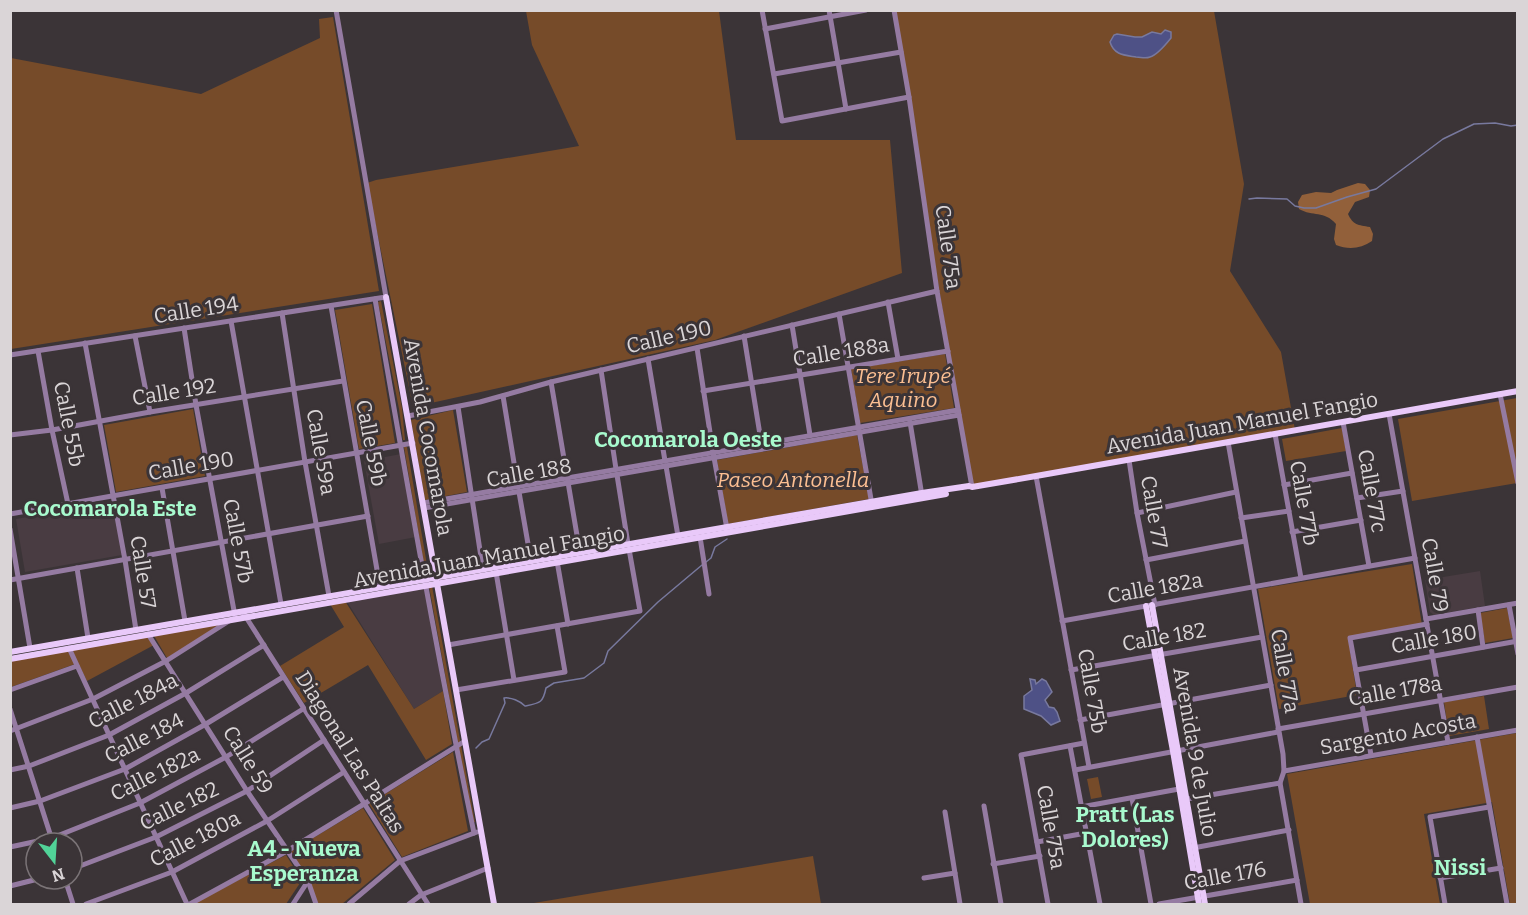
<svg xmlns="http://www.w3.org/2000/svg" width="1528" height="915" font-family="Bitter,serif">
	<style>
		.built { fill: #493c42 }
		.green { fill: #764b29 }
		.forest { fill: #92603a }
		.water { fill: #4e5186; stroke: #78799e; stroke-width: 1.5 }
		.lines { fill: none; stroke-linecap: round; stroke-linejoin: round }
		.stream { stroke: #78799e; stroke-width: 1.5 }
		.minor { stroke: #957ba2; stroke-width: 5 }
		.major { stroke: #e9c9f9; stroke-width: 6 }
		.labels { text-anchor: middle; stroke-width: 6; stroke-linejoin: round; paint-order: stroke }
		.street-label { font-size: 21px; fill: #dad5d7; stroke: #3b3437 }
		.park-label { font-size: 21px; font-style: italic; fill: #fcbf92; stroke: #3b3437 }
		.neighbourhood-label { font-size: 22px; font-weight: bold; fill: #a8face; stroke: #3b3437 }
	</style>
	<rect width="100%" height="100%" fill="#3b3437"/>
	<g class="built">
		<path d="M 401,454 L 416,537 L 379,544 L 364,461 Z"/>
		<path d="M 113,502 L 122,555 L 25,572 L 16,519 Z"/>
		<path d="M 1480,571 L 1485,606 L 1434,615 L 1430,612 L 1425,580 Z"/>
		<path d="M 424,586 L 443,691 L 414,709 L 346,600 Z"/>
	</g>
	<g class="green">
		<path d="M 526,11 L 719,11 L 736,140 L 890,140 L 902,273 L 715,340 L 413,407 L 367,183 L 376,180 L 579,146 L 532,45 Z"/>
		<path d="M 893,11 L 1214,11 L 1244,184 L 1230,271 L 1281,352 L 1295,430 L 972,487 Z"/>
		<path d="M 333,17 L 379,291 L 11,349 L 11,58 L 201,94 L 320,38 L 319,19 Z"/>
		<path d="M 381,301 L 402,408 L 405,440 L 403,440 L 399,409 L 378,302 Z"/>
		<path d="M 372,304 L 395,443 L 359,449 L 335,310 Z"/>
		<path d="M 945,354 L 954,408 L 860,423 L 851,369 Z"/>
		<path d="M 1517,398 L 1517,483 L 1412,501 L 1398,419 Z"/>
		<path d="M 193,409 L 205,476 L 116,492 L 104,425 Z"/>
		<path d="M 453,410 L 467,492 L 425,500 L 411,420 Z"/>
		<path d="M 1342,428 L 1346,451 L 1286,461 L 1282,439 Z"/>
		<path d="M 857,435 L 869,499 L 728,524 L 717,460 Z"/>
		<path d="M 404,447 L 407,447 L 428,571 L 425,572 Z"/>
		<path d="M 1412,564 L 1422,625 L 1348,637 L 1357,695 L 1279,709 L 1258,589 Z"/>
		<path d="M 429,586 L 432,586 L 475,822 L 472,822 Z"/>
		<path d="M 345,601 L 414,709 L 443,691 L 452,744 L 426,760 L 368,665 L 304,703 L 280,666 L 344,627 L 330,604 Z"/>
		<path d="M 1507,608 L 1513,638 L 1485,643 L 1480,613 Z"/>
		<path d="M 227,621 L 167,658 L 153,634 Z"/>
		<path d="M 148,635 L 154,645 L 87,681 L 71,649 Z"/>
		<path d="M 68,650 L 75,664 L 11,687 L 10,661 Z"/>
		<path d="M 1484,696 L 1489,729 L 1449,736 L 1444,702 Z"/>
		<path d="M 1517,733 L 1517,904 L 1510,904 L 1492,802 L 1424,814 L 1440,904 L 1310,904 L 1287,774 Z"/>
		<path d="M 453,752 L 468,831 L 402,857 L 369,804 Z"/>
		<path d="M 1098,777 L 1102,797 L 1091,799 L 1087,779 Z"/>
		<path d="M 363,808 L 395,860 L 342,904 L 317,904 L 290,852 Z"/>
		<path d="M 286,855 L 302,880 L 286,904 L 193,904 Z"/>
		<path d="M 813,856 L 821,904 L 528,904 Z"/>
	</g>
	<path class="forest" d="M 1358,183 L 1365,184 L 1370,190 L 1369,197 L 1355,202 L 1348,214 C 1353,225 1358,225 1370,227 L 1373,234 L 1372,241 C 1361,249 1348,250 1336,245 L 1334,239 L 1336,224 C 1324,210 1313,217 1299,209 L 1298,202 L 1302,195 L 1316,192 L 1331,193 L 1337,190 Z"/>
	<g class="water">
		<path d="M 1165,30 L 1171,32 L 1171,38 C 1167,43 1157,55 1150,57 C 1145,59 1141,57 1136,57 C 1124,55 1114,55 1110,42 L 1114,35 L 1117,34 L 1135,37 L 1142,37 L 1152,32 L 1161,34 Z"/>
		<path d="M 1030,679 L 1035,680 L 1036,684 L 1042,679 L 1046,681 L 1052,692 L 1045,700 L 1049,707 L 1054,708 L 1057,712 L 1060,721 L 1051,725 L 1041,716 L 1024,709 L 1024,696 L 1032,690 Z"/>
	</g>
	<g class="lines">
		<g class="stream">
			<path d="M 1249,199 L 1257,198 L 1287,199 L 1295,206 L 1304,208 L 1316,208 L 1347,197 L 1376,189 L 1443,139 L 1474,124 L 1495,123 L 1511,126 L 1518,125"/>
			<path d="M 706,562 L 711,558 L 715,547 L 727,539"/>
			<path d="M 476,748 L 482,742 L 489,739 L 505,703 L 504,698 C 511,697 520,701 525,706 C 540,703 543,703 546,688 L 554,683 L 584,678 L 604,663 L 608,651 L 658,602 L 702,565"/>
		</g>
		<g class="minor">
			<path d="M 762,10 L 782,121 L 909,97"/>
			<path d="M 829,10 L 846,109"/>
			<path d="M 894,10 L 909,97 L 937,291 L 972,487"/>
			<path d="M 765,29 L 866,10"/>
			<path d="M 774,74 L 901,52"/>
			<path d="M 375,299 C 406,478 437,656 474,833"/>
			<path d="M 888,302 L 898,359"/>
			<path d="M 331,306 L 380,587"/>
			<path d="M 282,313 L 305,462 L 329,596"/>
			<path d="M 839,314 L 872,505"/>
			<path d="M 231,321 L 281,604"/>
			<path d="M 792,325 L 810,435"/>
			<path d="M 184,328 L 196,405 L 235,616"/>
			<path d="M 135,336 L 150,412"/>
			<path d="M 744,336 L 762,447"/>
			<path d="M 85,343 L 125,560 L 136,630"/>
			<path d="M 697,348 L 713,452 L 727,529"/>
			<path d="M 38,351 L 52,430 L 68,504"/>
			<path d="M 10,355 L 386,297 L 336,10"/>
			<path d="M 648,359 L 665,461"/>
			<path d="M 601,370 L 616,469"/>
			<path d="M 551,382 L 580,553"/>
			<path d="M 703,391 L 948,351"/>
			<path d="M 1500,394 L 1518,483"/>
			<path d="M 503,396 L 518,487"/>
			<path d="M 458,407 L 483,570"/>
			<path d="M 1389,414 L 1448,742"/>
			<path d="M 408,416 L 480,402 L 551,382 L 937,291"/>
			<path d="M 910,422 L 922,496"/>
			<path d="M 1343,422 L 1369,566"/>
			<path d="M 1275,434 L 1301,578"/>
			<path d="M 10,435 L 52,430 L 150,412 L 343,381"/>
			<path d="M 1228,442 L 1283,754 L 1284,771 L 1280,783 L 1301,904"/>
			<path d="M 1129,460 L 1137,513 L 1155,605"/>
			<path d="M 666,466 L 678,536"/>
			<path d="M 617,475 L 628,544"/>
			<path d="M 1036,476 L 1089,767"/>
			<path d="M 1284,485 L 1352,473"/>
			<path d="M 162,488 L 185,621"/>
			<path d="M 519,492 L 531,561"/>
			<path d="M 1357,498 L 1403,491"/>
			<path d="M 423,503 L 958,410"/>
			<path d="M 424,508 L 959,415"/>
			<path d="M 1137,513 L 1236,492"/>
			<path d="M 10,514 L 413,443"/>
			<path d="M 1241,518 L 1289,511"/>
			<path d="M 10,529 L 30,648"/>
			<path d="M 1292,532 L 1361,520"/>
			<path d="M 700,537 L 709,594"/>
			<path d="M 1146,560 L 1245,541"/>
			<path d="M 557,561 L 568,624"/>
			<path d="M 77,568 L 88,638"/>
			<path d="M 496,572 L 514,680"/>
			<path d="M 10,580 L 368,516"/>
			<path d="M 1509,605 L 1518,654"/>
			<path d="M 1478,610 L 1483,647"/>
			<path d="M 244,614 L 428,904"/>
			<path d="M 1426,619 L 1518,603"/>
			<path d="M 1062,621 L 1415,558"/>
			<path d="M 148,634 L 247,791 L 308,881 L 316,904"/>
			<path d="M 448,645 L 640,611 L 629,549"/>
			<path d="M 69,648 L 187,904"/>
			<path d="M 1071,670 L 1262,637"/>
			<path d="M 1356,670 L 1518,641"/>
			<path d="M 10,690 L 77,666"/>
			<path d="M 456,690 L 565,672 L 557,626"/>
			<path d="M 10,709 L 53,843"/>
			<path d="M 1080,720 L 1271,685"/>
			<path d="M 1278,729 L 1518,687"/>
			<path d="M 10,731 L 93,699 L 166,661 L 229,621"/>
			<path d="M 1477,737 L 1507,904"/>
			<path d="M 1070,746 L 1100,904"/>
			<path d="M 1371,755 L 1350,638 L 1427,624"/>
			<path d="M 10,770 L 29,766 L 109,735 L 186,693 L 264,645"/>
			<path d="M 1075,770 L 1278,732"/>
			<path d="M 1284,771 L 1518,730"/>
			<path d="M 1132,798 L 1151,904"/>
			<path d="M 1187,799 L 1280,783"/>
			<path d="M 984,806 L 1001,904"/>
			<path d="M 1081,807 L 1179,789"/>
			<path d="M 10,808 L 40,801 L 125,769 L 206,724 L 283,677"/>
			<path d="M 945,812 L 960,904"/>
			<path d="M 1037,842 L 1086,833"/>
			<path d="M 10,847 L 52,838 L 140,803 L 226,757 L 303,709"/>
			<path d="M 1193,848 L 1289,830"/>
			<path d="M 993,864 L 1040,856"/>
			<path d="M 72,869 L 156,837 L 247,791 L 324,740"/>
			<path d="M 924,878 L 955,873"/>
			<path d="M 1440,878 L 1501,868"/>
			<path d="M 65,879 L 73,904"/>
			<path d="M 10,886 L 38,879"/>
			<path d="M 86,904 L 172,872 L 267,821 L 344,772"/>
			<path d="M 190,904 L 287,851 L 364,804 L 465,741"/>
			<path d="M 293,904 L 308,881"/>
			<path d="M 349,904 L 400,861 L 477,832"/>
			<path d="M 409,904 L 421,895 L 488,868"/>
			<path d="M 1048,904 L 1021,755 L 1084,743"/>
			<path d="M 1159,904 L 1297,880"/>
			<path d="M 1445,904 L 1430,817 L 1489,807"/>
		</g>
		<g class="major">
			<path d="M 386,297 L 494,904"/>
			<path d="M 1152,605 L 1205,904"/>
			<path d="M 1146,606 L 1173,751 L 1199,904"/>
			<path d="M 10,652 L 922,493 L 969,486 L 972,487 L 1036,476 L 1518,391"/>
			<path d="M 10,659 L 946,494"/>
		</g>
	</g>
	<g class="labels">
		<g class="street-label">
			<text transform="translate(948 247) rotate(82)" y="7">Calle 75a</text>
			<text transform="translate(196 310) rotate(-9)" y="7">Calle 194</text>
			<text transform="translate(669 337) rotate(-13)" y="7">Calle 190</text>
			<text transform="translate(841 352) rotate(-9)" y="7">Calle 188a</text>
			<text transform="translate(174 392) rotate(-9)" y="7">Calle 192</text>
			<text transform="translate(1242 423) rotate(-10)" y="7">Avenida Juan Manuel Fangio</text>
			<text transform="translate(69 424) rotate(79)" y="7">Calle 55b</text>
			<text transform="translate(428 437) rotate(80)" y="7">Avenida Cocomarola</text>
			<text transform="translate(371 443) rotate(79)" y="7">Calle 59b</text>
			<text transform="translate(321 452) rotate(80)" y="7">Calle 59a</text>
			<text transform="translate(191 466) rotate(-10)" y="7">Calle 190</text>
			<text transform="translate(529 473) rotate(-10)" y="7">Calle 188</text>
			<text transform="translate(1372 491) rotate(80)" y="7">Calle 77c</text>
			<text transform="translate(1304 503) rotate(80)" y="7">Calle 77b</text>
			<text transform="translate(1154 512) rotate(80)" y="7">Calle 77</text>
			<text transform="translate(238 541) rotate(79)" y="7">Calle 57b</text>
			<text transform="translate(489 557) rotate(-10)" y="7">Avenida Juan Manuel Fangio</text>
			<text transform="translate(143 572) rotate(81)" y="7">Calle 57</text>
			<text transform="translate(1435 575) rotate(80)" y="7">Calle 79</text>
			<text transform="translate(1155 588) rotate(-10)" y="7">Calle 182a</text>
			<text transform="translate(1164 637) rotate(-10)" y="7">Calle 182</text>
			<text transform="translate(1434 639) rotate(-10)" y="7">Calle 180</text>
			<text transform="translate(1285 671) rotate(80)" y="7">Calle 77a</text>
			<text transform="translate(1092 691) rotate(80)" y="7">Calle 75b</text>
			<text transform="translate(1395 691) rotate(-10)" y="7">Calle 178a</text>
			<text transform="translate(133 701) rotate(-27)" y="7">Calle 184a</text>
			<text transform="translate(1398 734) rotate(-10)" y="7">Sargento Acosta</text>
			<text transform="translate(144 738) rotate(-27)" y="7">Calle 184</text>
			<text transform="translate(350 752) rotate(58)" y="7">Diagonal Las Paltas</text>
			<text transform="translate(1195 752) rotate(80)" y="7">Avenida 9 de Julio</text>
			<text transform="translate(248 760) rotate(58)" y="7">Calle 59</text>
			<text transform="translate(155 774) rotate(-26)" y="7">Calle 182a</text>
			<text transform="translate(179 806) rotate(-26)" y="7">Calle 182</text>
			<text transform="translate(1051 827) rotate(80)" y="7">Calle 75a</text>
			<text transform="translate(195 839) rotate(-27)" y="7">Calle 180a</text>
			<text transform="translate(1225 876) rotate(-10)" y="7">Calle 176</text>
		</g>
		<g class="park-label">
			<text x="903" y="383">Tere Irupé<tspan x="903" dy="24">Aquino</tspan></text>
			<text x="793" y="487">Paseo Antonella</text>
		</g>
		<g class="neighbourhood-label">
			<text x="688" y="447">Cocomarola Oeste</text>
			<text x="110" y="516">Cocomarola Este</text>
			<text x="1125" y="822">Pratt (Las<tspan x="1125" dy="25">Dolores)</tspan></text>
			<text x="304" y="856">A4 - Nueva<tspan x="304" dy="25">Esperanza</tspan></text>
			<text x="1460" y="875">Nissi</text>
		</g>
	</g>
	<rect width="1528" height="915" fill="none" stroke="#dad5d7" stroke-width="24"/>
	<g transform="translate(54 861) rotate(163)"><circle r="28" fill="#3b3437" stroke="#7b7477" stroke-width="1.5"/>
	<path d="M0-4.5L10 22L0 15L-10 22Z" fill="#51d398"/>
	<text y="-9" font-size="16" font-weight="bold" text-anchor="middle" fill="#dad5d7">N</text>
	</g>
</svg>
